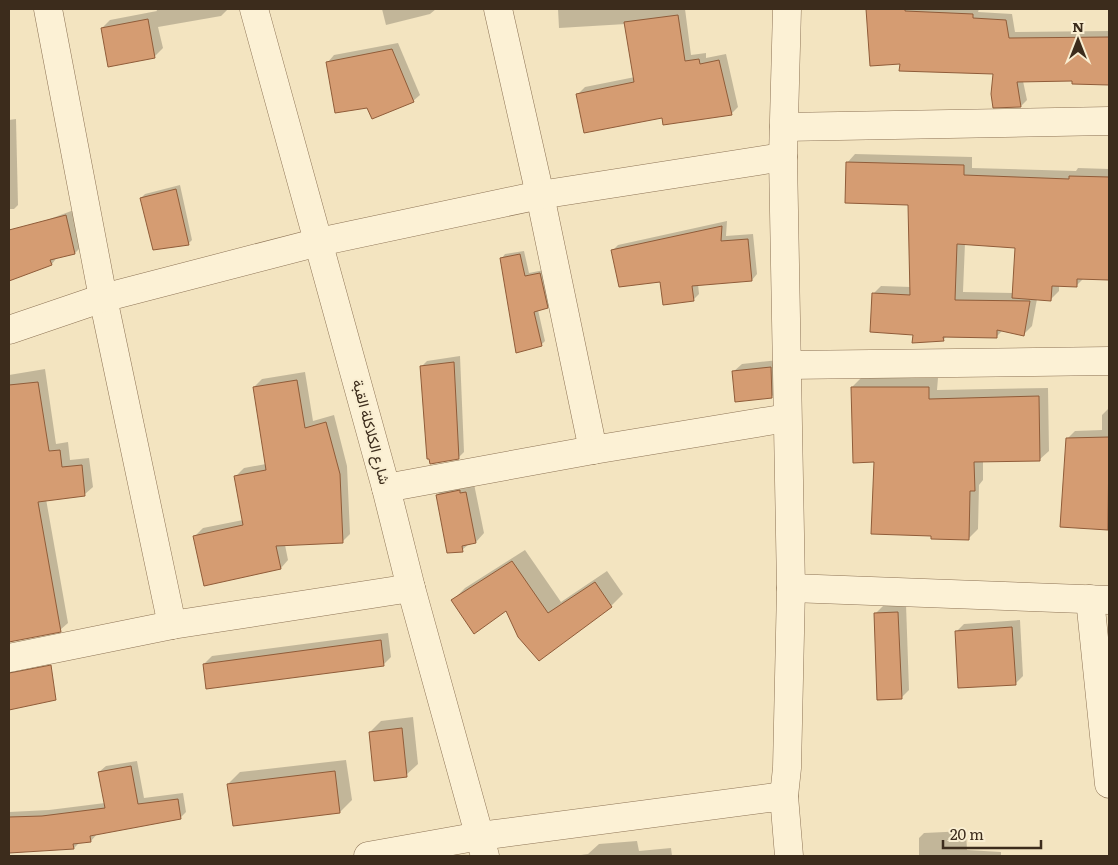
<svg xmlns="http://www.w3.org/2000/svg" width="1118" height="865" font-family="Literata,Vazirmatn,serif">
	<style>
		.shadow { fill: #0003; fill-rule: evenodd }
		.building { fill: #d59c72; stroke: #905c39 }
		.lines { fill: none; stroke-linecap: round; stroke-linejoin: round }
		.minor-casing { stroke: #8e7456; stroke-width: 29 }
		.minor { stroke: #fcf1d5; stroke-width: 28 }
		.labels { text-anchor: middle; stroke-width: 4; stroke-linejoin: round; paint-order: stroke }
		.street-label { font-size: 15px; fill: #3c2c1c; stroke: #f9eed1 }
	</style>
	<rect width="100%" height="100%" fill="#f3e4c0"/>
	<g class="shadow">
		<path d="M 156,9 L 228,9 L 221,16 L 158,27 L 163,48 L 154,57 L 102,28 L 110,20 L 157,11 Z"/>
		<path d="M 382,9 L 436,9 L 430,14 L 386,25 Z"/>
		<path d="M 558,9 L 685,9 L 691,55 L 706,53 L 706,58 L 726,54 L 738,107 L 731,114 L 663,116 L 578,94 L 585,87 L 635,77 L 626,24 L 559,28 Z"/>
		<path d="M 867,9 L 979,9 L 978,12 L 1012,14 L 1015,32 L 1108,31 L 1109,9 L 1109,84 L 1073,83 L 1073,80 L 1023,81 L 1027,100 L 1021,106 L 994,72 L 901,63 L 872,65 Z"/>
		<path d="M 398,43 L 420,95 L 413,101 L 368,106 L 328,62 L 334,55 Z"/>
		<path d="M 16,119 L 18,205 L 14,209 L 9,209 L 9,120 Z"/>
		<path d="M 855,154 L 972,157 L 972,168 L 1076,171 L 1078,168 L 1109,169 L 1109,279 L 1084,278 L 1076,286 L 1059,285 L 1059,291 L 1050,300 L 1037,299 L 1032,326 L 1024,334 L 1003,330 L 996,337 L 947,336 L 943,340 L 914,334 L 873,294 L 881,286 L 911,287 L 909,203 L 847,163 ZM 965,243 L 1017,247 L 1013,293 L 963,292 Z"/>
		<path d="M 180,185 L 192,240 L 188,244 L 141,198 L 145,194 Z"/>
		<path d="M 74,210 L 82,246 L 75,253 L 58,256 L 52,264 L 9,280 L 9,234 Z"/>
		<path d="M 727,221 L 726,236 L 753,234 L 757,274 L 752,280 L 698,284 L 699,294 L 693,300 L 612,251 L 618,245 Z"/>
		<path d="M 524,251 L 529,273 L 544,270 L 551,303 L 547,307 L 538,310 L 545,341 L 541,345 L 502,258 L 505,254 Z"/>
		<path d="M 460,356 L 464,452 L 458,458 L 421,367 L 427,361 Z"/>
		<path d="M 779,360 L 780,389 L 771,397 L 733,372 L 742,364 Z"/>
		<path d="M 45,369 L 56,444 L 68,442 L 70,460 L 89,458 L 93,487 L 85,494 L 46,499 L 68,623 L 60,630 L 12,640 L 9,619 L 9,375 Z"/>
		<path d="M 305,372 L 313,421 L 334,415 L 347,466 L 350,534 L 342,542 L 285,545 L 288,560 L 281,568 L 195,536 L 203,528 L 243,520 L 236,476 L 244,468 L 266,464 L 254,387 L 262,379 Z"/>
		<path d="M 861,378 L 938,378 L 937,390 L 1048,388 L 1049,451 L 1039,460 L 983,461 L 983,480 L 979,485 L 978,529 L 969,538 L 932,535 L 875,461 L 852,387 Z"/>
		<path d="M 1109,408 L 1109,529 L 1062,526 L 1067,439 L 1075,431 L 1102,430 L 1102,415 Z"/>
		<path d="M 474,484 L 484,533 L 476,542 L 470,543 L 462,550 L 437,495 L 445,487 Z"/>
		<path d="M 525,550 L 561,602 L 607,571 L 623,594 L 611,606 L 520,637 L 506,609 L 453,600 L 465,588 Z"/>
		<path d="M 906,604 L 909,690 L 901,698 L 876,613 L 884,605 Z"/>
		<path d="M 1020,620 L 1023,676 L 1015,684 L 956,632 L 964,624 Z"/>
		<path d="M 388,633 L 391,657 L 383,665 L 204,664 L 212,656 Z"/>
		<path d="M 413,717 L 418,764 L 406,775 L 370,732 L 381,721 Z"/>
		<path d="M 346,760 L 352,800 L 340,812 L 228,784 L 240,772 Z"/>
		<path d="M 137,761 L 144,798 L 183,793 L 186,812 L 180,818 L 97,834 L 91,841 L 79,843 L 74,848 L 9,852 L 9,812 L 49,810 L 105,803 L 99,772 L 106,766 Z"/>
		<path d="M 966,831 L 967,850 L 1001,852 L 1001,856 L 919,856 L 919,838 L 924,833 Z"/>
		<path d="M 637,841 L 639,851 L 671,848 L 672,856 L 574,856 L 588,854 L 599,844 Z"/>
	</g>
	<g class="building">
		<path d="M 866,9 L 905,9 L 905,11 L 973,14 L 973,18 L 1006,20 L 1009,38 L 1109,37 L 1109,85 L 1072,84 L 1072,81 L 1017,82 L 1021,107 L 993,108 L 991,94 L 993,74 L 899,71 L 900,64 L 870,66 Z"/>
		<path d="M 678,15 L 685,61 L 699,59 L 700,64 L 719,60 L 732,115 L 663,125 L 662,118 L 584,133 L 576,94 L 634,82 L 624,22 Z"/>
		<path d="M 148,19 L 155,58 L 108,67 L 101,28 Z"/>
		<path d="M 392,49 L 414,102 L 372,119 L 367,108 L 335,113 L 326,62 Z"/>
		<path d="M 846,162 L 964,165 L 964,175 L 1069,179 L 1069,176 L 1109,177 L 1109,280 L 1077,279 L 1077,287 L 1052,286 L 1051,301 L 1012,298 L 1015,248 L 957,244 L 955,300 L 1030,301 L 1024,336 L 997,330 L 997,338 L 943,337 L 944,341 L 912,343 L 913,335 L 870,332 L 872,293 L 910,295 L 908,205 L 845,203 Z"/>
		<path d="M 176,189 L 189,245 L 153,250 L 140,198 Z"/>
		<path d="M 66,215 L 75,254 L 50,260 L 52,265 L 9,281 L 9,230 Z"/>
		<path d="M 722,226 L 721,241 L 748,239 L 752,281 L 692,286 L 694,301 L 663,305 L 660,282 L 619,287 L 611,250 Z"/>
		<path d="M 520,254 L 525,276 L 540,273 L 548,308 L 534,312 L 542,346 L 516,353 L 500,258 Z"/>
		<path d="M 454,362 L 459,459 L 430,464 L 429,459 L 427,459 L 420,366 Z"/>
		<path d="M 771,367 L 772,398 L 735,402 L 732,371 Z"/>
		<path d="M 297,380 L 305,428 L 326,422 L 340,474 L 343,543 L 276,546 L 281,569 L 204,586 L 193,536 L 243,525 L 234,476 L 266,470 L 253,387 Z"/>
		<path d="M 38,382 L 49,451 L 60,450 L 62,467 L 82,465 L 85,496 L 38,502 L 61,632 L 9,642 L 9,385 Z"/>
		<path d="M 851,387 L 929,387 L 929,399 L 1039,396 L 1040,461 L 974,462 L 975,491 L 970,491 L 969,540 L 931,539 L 931,536 L 871,534 L 874,462 L 853,463 Z"/>
		<path d="M 1109,437 L 1108,530 L 1060,527 L 1066,438 Z"/>
		<path d="M 460,490 L 460,493 L 466,492 L 476,543 L 462,546 L 463,552 L 447,553 L 436,495 Z"/>
		<path d="M 512,561 L 548,613 L 595,582 L 612,607 L 539,661 L 518,637 L 506,611 L 474,634 L 451,600 Z"/>
		<path d="M 898,612 L 902,699 L 877,700 L 874,613 Z"/>
		<path d="M 1012,627 L 1016,685 L 958,688 L 955,631 Z"/>
		<path d="M 381,640 L 384,666 L 206,689 L 203,664 Z"/>
		<path d="M 51,665 L 56,700 L 9,710 L 9,673 Z"/>
		<path d="M 402,728 L 407,777 L 374,781 L 369,732 Z"/>
		<path d="M 131,766 L 138,804 L 178,799 L 181,819 L 90,836 L 91,842 L 73,844 L 74,849 L 9,853 L 9,817 L 42,816 L 105,808 L 98,772 Z"/>
		<path d="M 335,771 L 340,813 L 233,826 L 227,784 Z"/>
	</g>
	<g class="lines">
		<g class="minor-casing">
			<g id="minor">
				<path d="M 48,9 L 103,298 L 172,625"/>
				<path d="M 254,9 L 386,488 L 411,588 L 485,856"/>
				<path d="M 498,9 L 540,195 L 593,450"/>
				<path d="M 784,127 L 1109,121"/>
				<path d="M 9,330 L 103,298 L 319,242 L 540,195 L 783,157"/>
				<path d="M 787,365 L 1109,361"/>
				<path d="M 386,488 L 593,450 L 787,418"/>
				<path d="M 791,588 L 1109,600"/>
				<path d="M 1090,599 L 1109,784"/>
				<path d="M 9,658 L 172,625 L 411,588"/>
				<path d="M 784,796 L 787,768 L 791,588 L 783,157 L 787,9"/>
				<path d="M 368,856 L 480,836 L 784,796 L 789,856"/>
			</g>
		</g>
		<use href="#minor" class="minor"/>
	</g>
	<g class="labels">
		<g class="street-label">
			<text transform="translate(371 432) rotate(75)" y="5">شارع الكلاكلة القبة</text>
		</g>
	</g>
	<rect width="1118" height="865" fill="none" stroke="#3c2c1c" stroke-width="20"/>
	<g transform="translate(1078 40)" stroke="#f9eed1" stroke-width="4" paint-order="stroke">
	<path d="M0-4L9 19L0 12L-9 19Z" fill="#3c2c1c"/>
	<text y="-8" font-size="14" font-weight="bold" text-anchor="middle" fill="#3c2c1c">N</text>
	</g>
	<path d="M943 840v8h98v-8" fill="none" stroke="#3c2c1c" stroke-width="2.5"/>
	<text x="950" y="840" font-size="15" fill="#3c2c1c" stroke="#f9eed1" stroke-width="4" paint-order="stroke">20 m</text>
</svg>
